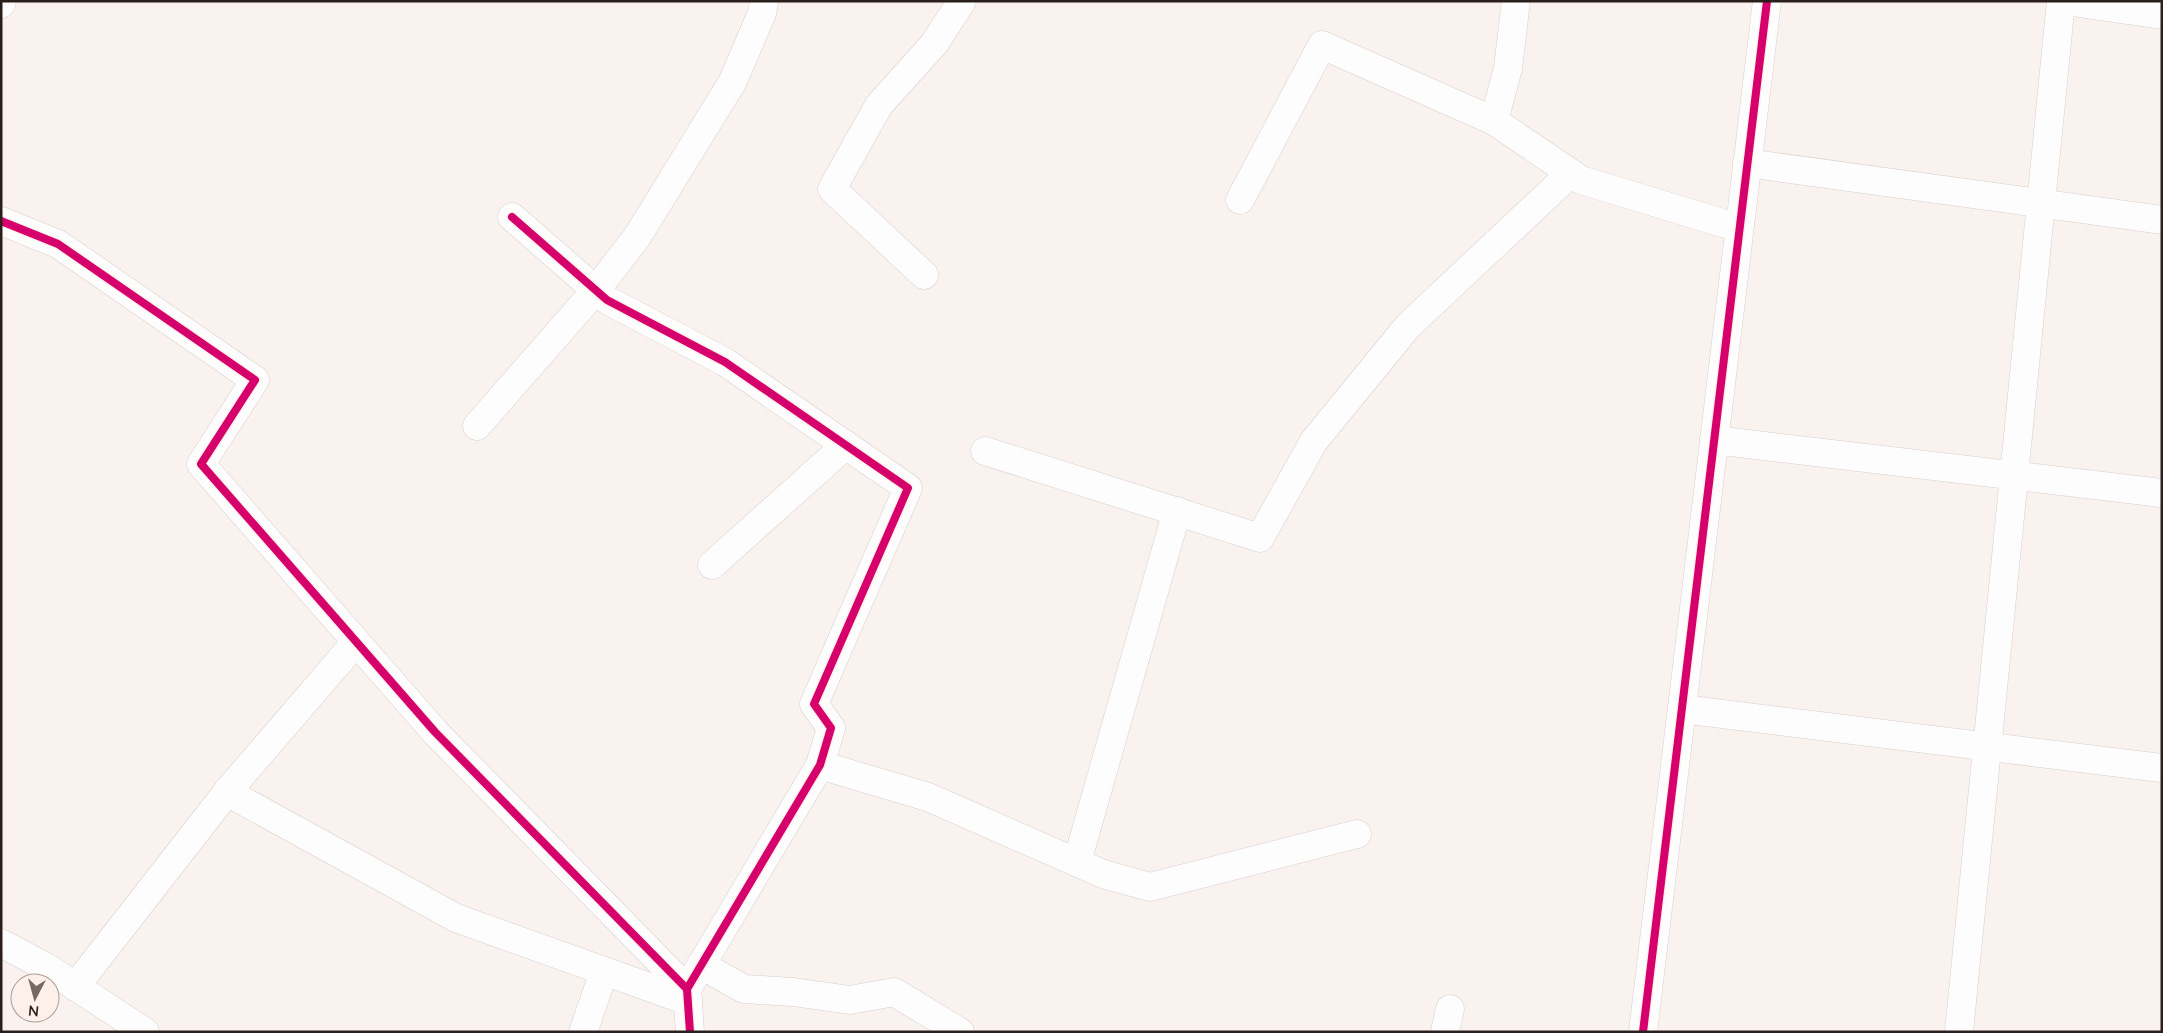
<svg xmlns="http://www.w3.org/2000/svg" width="2163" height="1033" font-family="Lato,sans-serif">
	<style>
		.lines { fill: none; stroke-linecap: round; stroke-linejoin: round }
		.minor-casing { stroke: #d9cfcc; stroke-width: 29 }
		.tertiary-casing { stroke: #d9cfcc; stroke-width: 29 }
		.minor { stroke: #fefdfd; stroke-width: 28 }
		.tertiary { stroke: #fefdfd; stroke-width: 28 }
		.cycleway-casing { stroke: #fdf0eb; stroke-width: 11 }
		.cycleway { stroke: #d6006c; stroke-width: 8 }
	</style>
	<rect width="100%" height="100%" fill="#f9f2ef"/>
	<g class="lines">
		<g class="minor-casing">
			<g id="minor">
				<path d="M 2065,1 L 2162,15"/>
				<path d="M 1,4 L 2,1"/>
				<path d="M 1494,121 L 1508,68 L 1516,1"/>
				<path d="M 1747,163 L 2162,220"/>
				<path d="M 1240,200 L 1322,45 L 1494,121 L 1581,180 L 1739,228"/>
				<path d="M 512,217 L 607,300 L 725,362 L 908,488 L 814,704 L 831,728 L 820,765 L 687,989"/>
				<path d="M 1,221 L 58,244 L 255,380 L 201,464 L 435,732 L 687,989 L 690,1032"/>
				<path d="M 924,275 L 832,189 L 879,105 L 934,44 L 962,1"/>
				<path d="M 477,426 L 596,290 L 637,237 L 733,81 L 762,13 L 764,1"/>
				<path d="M 1714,440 L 2162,493"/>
				<path d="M 985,451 L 1260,538 L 1314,441 L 1408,326 L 1571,173"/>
				<path d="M 712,565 L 846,445"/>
				<path d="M 1682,709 L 2162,768"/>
				<path d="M 820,765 L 928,797 L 1103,874 L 1150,887 L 1357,834"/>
				<path d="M 227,792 L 456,918 L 688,1001"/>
				<path d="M 1077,862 L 1177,511"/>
				<path d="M 1,943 L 46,967 L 145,1032"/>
				<path d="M 701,965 L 744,989 L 793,992 L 850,1000 L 894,992 L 960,1032"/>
				<path d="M 75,987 L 227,792 L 356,642"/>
				<path d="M 583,1032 L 604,972"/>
				<path d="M 1445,1032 L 1450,1009"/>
				<path d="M 1959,1032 L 2061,1"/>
			</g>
		</g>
		<g class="tertiary-casing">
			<path id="tertiary" d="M 1643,1032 L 1767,1"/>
		</g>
		<use href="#minor" class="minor"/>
		<use href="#tertiary" class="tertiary"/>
		<g class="cycleway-casing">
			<g id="cycleway">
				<path d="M 512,217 L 607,300 L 725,362 L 908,488 L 814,704 L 831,728 L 820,765 L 687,989"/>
				<path d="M 1,221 L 58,244 L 255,380 L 201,464 L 435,732 L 687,989 L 690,1032"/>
				<path d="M 1643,1032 L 1767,1"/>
			</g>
		</g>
		<use href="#cycleway" class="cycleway"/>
	</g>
	<rect width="2163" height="1033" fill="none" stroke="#2b1f1b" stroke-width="5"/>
	<g transform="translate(35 998) rotate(186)"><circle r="24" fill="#fdf0eb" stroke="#a99c98"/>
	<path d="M0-4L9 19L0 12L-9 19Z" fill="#736965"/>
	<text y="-8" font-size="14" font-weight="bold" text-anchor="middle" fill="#2b1f1b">N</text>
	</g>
</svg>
